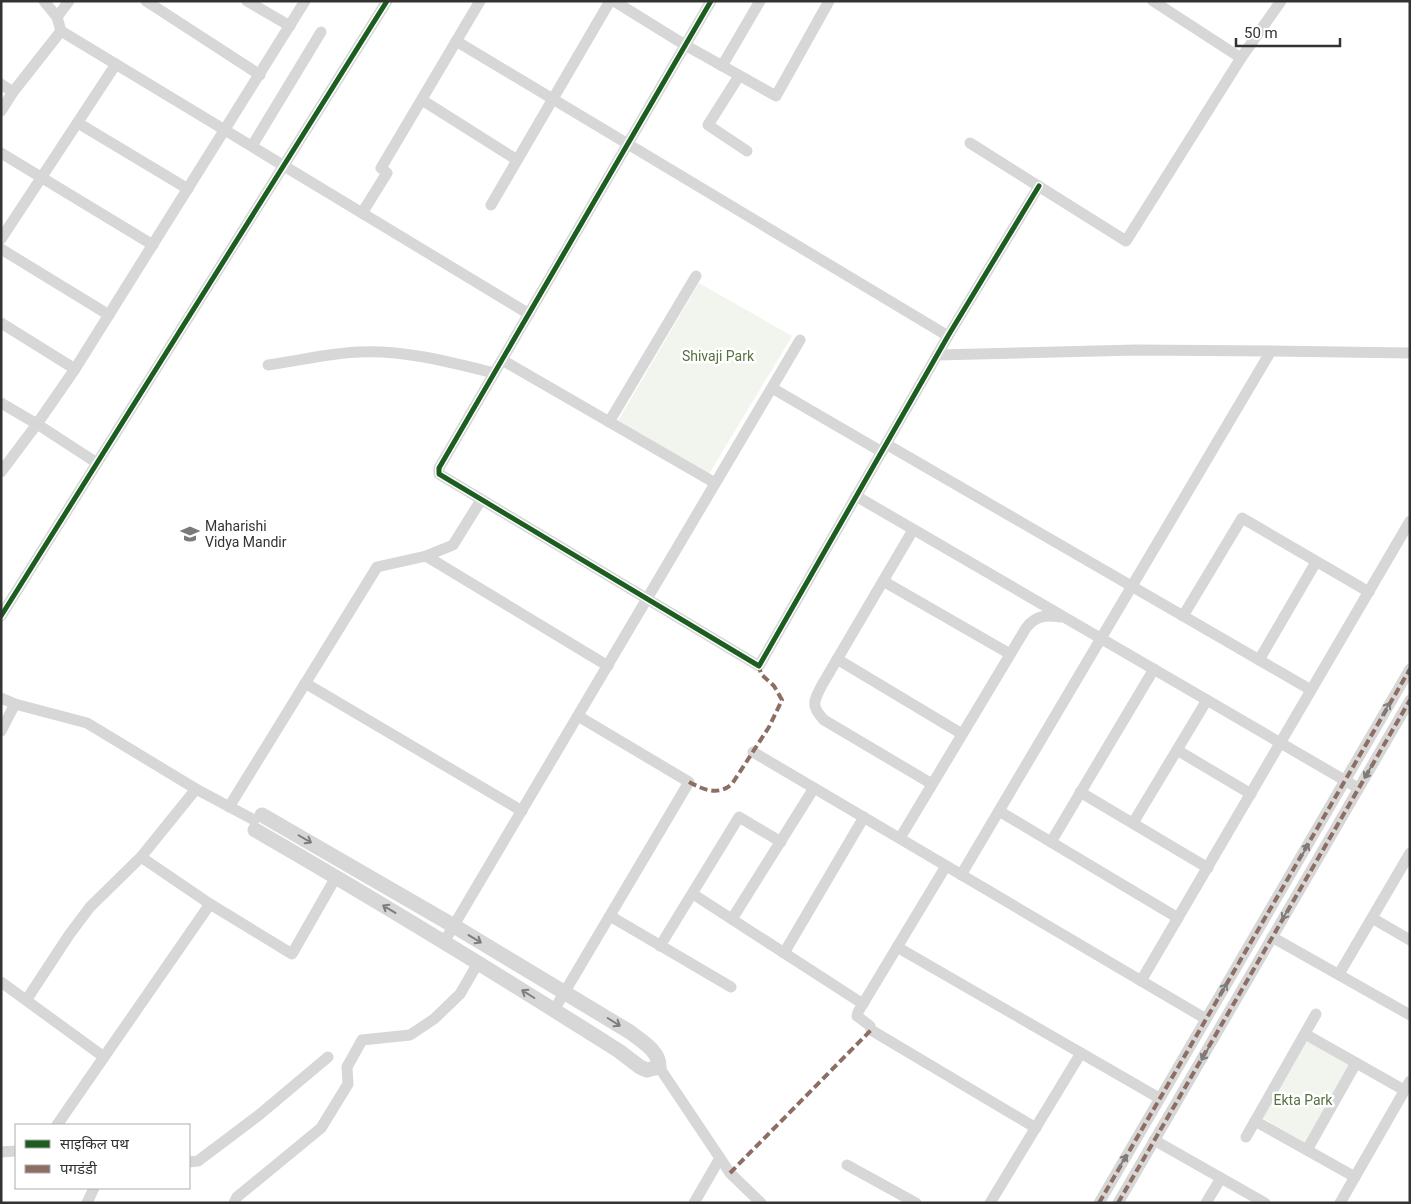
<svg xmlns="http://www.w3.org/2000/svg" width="1411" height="1204" font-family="Roboto,'Noto Sans Devanagari',sans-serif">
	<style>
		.green { fill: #f1f5ed }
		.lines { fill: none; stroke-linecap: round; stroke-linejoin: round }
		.minor { stroke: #d7d7d7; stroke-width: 11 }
		.tertiary { stroke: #d7d7d7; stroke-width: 15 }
		.quiet { stroke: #8d6e63; stroke-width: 4; stroke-dasharray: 8 4; stroke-linecap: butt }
		.cycleway-casing { stroke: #fff; stroke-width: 8 }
		.cycleway { stroke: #1b5e20; stroke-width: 5 }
		.oneway { stroke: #7d7d7d }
		.labels { text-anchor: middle; stroke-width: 5; stroke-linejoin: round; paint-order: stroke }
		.park-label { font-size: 14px; fill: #56703f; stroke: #fff }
		.poi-label { font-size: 14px; fill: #333; stroke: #fff; text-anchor: start }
	</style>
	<rect width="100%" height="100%" fill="#fff"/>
	<g class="green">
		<path d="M 699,283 L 792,336 L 709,474 L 618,421 Z"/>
		<path d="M 1307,1041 L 1351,1066 L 1307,1144 L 1263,1118 Z"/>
	</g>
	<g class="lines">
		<g class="minor">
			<path d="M 44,1 L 57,17"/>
			<path d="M 146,1 L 260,75"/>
			<path d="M 247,1 L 290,26"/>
			<path d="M 614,1 L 685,45 L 776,96 L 829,1"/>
			<path d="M 711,1 L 439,468 L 439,474 L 759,666 L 948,336 L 1039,186"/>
			<path d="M 1153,1 L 1241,58"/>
			<path d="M 61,31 L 529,314"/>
			<path d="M 456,41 L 948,336"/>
			<path d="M 722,66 L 760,1"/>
			<path d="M 739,76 L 708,125 L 747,151"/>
			<path d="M 1,84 L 13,92"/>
			<path d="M 422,100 L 517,160"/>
			<path d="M 1,111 L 13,92 L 61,31 L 57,17 L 69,1"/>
			<path d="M 78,123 L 188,189"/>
			<path d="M 970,143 L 1126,241 L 1241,58 L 1281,1"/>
			<path d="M 252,146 L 321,32"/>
			<path d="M 1,153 L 153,245"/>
			<path d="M 491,205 L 610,1"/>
			<path d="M 362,213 L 387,173 L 381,168 L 480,1"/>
			<path d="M 1,239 L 116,64"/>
			<path d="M 1,249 L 109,315"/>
			<path d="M 1,323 L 75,369"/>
			<path d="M 937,355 L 1136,350 L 1271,351 L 1410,353"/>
			<path d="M 502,360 L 715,483"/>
			<path d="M 268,365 C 298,361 329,353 359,352 C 405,350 450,362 494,373"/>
			<path d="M 772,388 L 882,452"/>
			<path d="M 1,403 L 37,424 L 75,369 L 305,1"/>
			<path d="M 609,422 L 696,276"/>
			<path d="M 886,444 L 1311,690"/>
			<path d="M 1,472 L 37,424 L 97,463"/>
			<path d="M 856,496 L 1358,788"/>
			<path d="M 913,530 L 822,685 C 813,702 811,706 824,720 L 932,784"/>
			<path d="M 426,556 L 608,666"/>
			<path d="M 883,581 L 1010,654"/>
			<path d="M 1,616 L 387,1"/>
			<path d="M 1183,616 L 1242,518 L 1369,592"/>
			<path d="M 837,659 L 962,734"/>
			<path d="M 1259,660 L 1316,562"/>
			<path d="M 305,683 L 522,811"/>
			<path d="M 1,698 L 15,704 L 87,723 L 196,789 L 254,820"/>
			<path d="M 1,731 L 15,704"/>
			<path d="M 1177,750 L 1251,794"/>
			<path d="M 753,752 L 1206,1019"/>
			<path d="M 1080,792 L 1208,868"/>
			<path d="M 229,807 L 377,567 L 426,556 L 453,545 L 481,500"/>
			<path d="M 999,811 L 1178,918"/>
			<path d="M 1133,823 L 1207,700"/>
			<path d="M 900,838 L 1026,628 C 1036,615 1046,615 1061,617"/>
			<path d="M 1051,842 L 1154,669"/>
			<path d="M 141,857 L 210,904 L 292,954 L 336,877"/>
			<path d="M 946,866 L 858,1012 L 857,1016 L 870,1026 L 871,1030 L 1036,1128"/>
			<path d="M 961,875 L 1271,351"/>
			<path d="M 693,894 L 863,1004"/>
			<path d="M 610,916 L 731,987"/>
			<path d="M 1372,918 L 1410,940"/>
			<path d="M 732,919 L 814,788"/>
			<path d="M 1272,937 L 1410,1015"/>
			<path d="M 444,942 L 800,340"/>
			<path d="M 660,946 L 739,817 L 781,842"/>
			<path d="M 897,947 L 1159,1098"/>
			<path d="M 784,953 L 864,817"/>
			<path d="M 1339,974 L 1410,853"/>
			<path d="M 1141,981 L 1410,521"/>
			<path d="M 1,982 L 104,1057 L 210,904"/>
			<path d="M 27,999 L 69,935 L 90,907 L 141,857 L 196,789"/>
			<path d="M 554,1010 L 689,782 L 578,716"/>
			<path d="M 1305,1034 L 1404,1090"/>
			<path d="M 659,1067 L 730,1173 L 761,1203"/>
			<path d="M 1255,1121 L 1355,1177"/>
			<path d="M 57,1125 L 104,1057"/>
			<path d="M 1246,1137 L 1316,1014"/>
			<path d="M 1154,1140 L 1265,1203"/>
			<path d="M 1307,1150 L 1356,1063"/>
			<path d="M 1,1152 L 16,1151"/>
			<path d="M 189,1162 L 198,1161 L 259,1115 L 328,1057"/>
			<path d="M 847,1165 L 916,1203"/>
			<path d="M 87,1203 L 94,1188"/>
			<path d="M 234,1203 L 237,1197 L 321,1128 L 348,1084 L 347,1067 L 362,1040 L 410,1035 L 434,1019 L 460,994 L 478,963"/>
			<path d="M 694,1203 L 720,1158"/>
			<path d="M 990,1203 L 1081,1053"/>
			<path d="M 1099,1203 L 1410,669"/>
			<path d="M 1118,1203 L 1410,700"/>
			<path d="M 1206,1203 L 1221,1178"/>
			<path d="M 1340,1203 L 1410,1081"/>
		</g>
		<path class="tertiary" d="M 255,830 C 378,901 499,975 619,1051 L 640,1067 L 647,1070 L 659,1067 C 660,1051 641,1041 630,1032 L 454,926 L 262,815"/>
		<g class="quiet">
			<path d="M 689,782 C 704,790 718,796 732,784 L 769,727 L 782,700 L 774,686 L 761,674 L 759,666"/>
			<path d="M 730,1173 L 871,1030"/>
			<path d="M 1099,1203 L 1410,669"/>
			<path d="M 1118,1203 L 1410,700"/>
		</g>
		<g class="cycleway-casing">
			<g id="cycleway">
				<path d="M 711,1 L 439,468 L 439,474 L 759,666 L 948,336 L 1039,186"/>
				<path d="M 1,616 L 387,1"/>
			</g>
		</g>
		<use href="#cycleway" class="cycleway"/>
	</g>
	<defs><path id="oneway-shaft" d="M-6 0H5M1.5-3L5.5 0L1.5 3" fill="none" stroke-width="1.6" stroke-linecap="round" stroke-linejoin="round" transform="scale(1.25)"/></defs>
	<g class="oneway">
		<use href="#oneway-shaft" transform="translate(1386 709) rotate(-60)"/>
		<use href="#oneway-shaft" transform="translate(1368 772) rotate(120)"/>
		<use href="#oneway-shaft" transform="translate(305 839) rotate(30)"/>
		<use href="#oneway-shaft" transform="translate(1305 850) rotate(-60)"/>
		<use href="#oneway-shaft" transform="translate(389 909) rotate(-149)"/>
		<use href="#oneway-shaft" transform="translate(1286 913) rotate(120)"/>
		<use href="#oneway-shaft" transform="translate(475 939) rotate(31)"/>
		<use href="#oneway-shaft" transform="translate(1223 990) rotate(-60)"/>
		<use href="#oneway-shaft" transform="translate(528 994) rotate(-148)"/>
		<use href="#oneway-shaft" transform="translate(614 1022) rotate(32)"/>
		<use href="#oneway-shaft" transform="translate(1205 1054) rotate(120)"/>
		<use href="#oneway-shaft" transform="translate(1123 1161) rotate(-60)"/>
	</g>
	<defs>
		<g id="school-bare" transform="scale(1.5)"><path d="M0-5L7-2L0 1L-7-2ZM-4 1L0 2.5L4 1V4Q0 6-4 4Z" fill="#7a7a7a" stroke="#fff" stroke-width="2.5" paint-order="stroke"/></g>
	</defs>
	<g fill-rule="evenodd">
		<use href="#school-bare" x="190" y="534"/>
	</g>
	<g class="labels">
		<g class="park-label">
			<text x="718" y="361">Shivaji Park</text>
			<text x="1303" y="1105">Ekta Park</text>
		</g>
		<g class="poi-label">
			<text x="205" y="531">Maharishi<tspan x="205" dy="16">Vidya Mandir</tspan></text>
		</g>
	</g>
	<rect width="1411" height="1204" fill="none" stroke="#333333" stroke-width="5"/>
	<rect x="15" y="1124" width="175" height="65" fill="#ffffff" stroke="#adadad"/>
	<rect x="25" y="1140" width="25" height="8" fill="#1b5e20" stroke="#adadad"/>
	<text x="60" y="1149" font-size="15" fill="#333333">साइकिल पथ</text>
	<rect x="25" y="1165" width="25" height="8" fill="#8d6e63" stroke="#adadad"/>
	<text x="60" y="1174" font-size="15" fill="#333333">पगडंडी</text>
	<path d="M1236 38v8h104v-8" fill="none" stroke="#333333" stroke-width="2.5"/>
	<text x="1244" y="38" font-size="15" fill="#333333" stroke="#ffffff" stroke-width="4" paint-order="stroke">50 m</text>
</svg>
